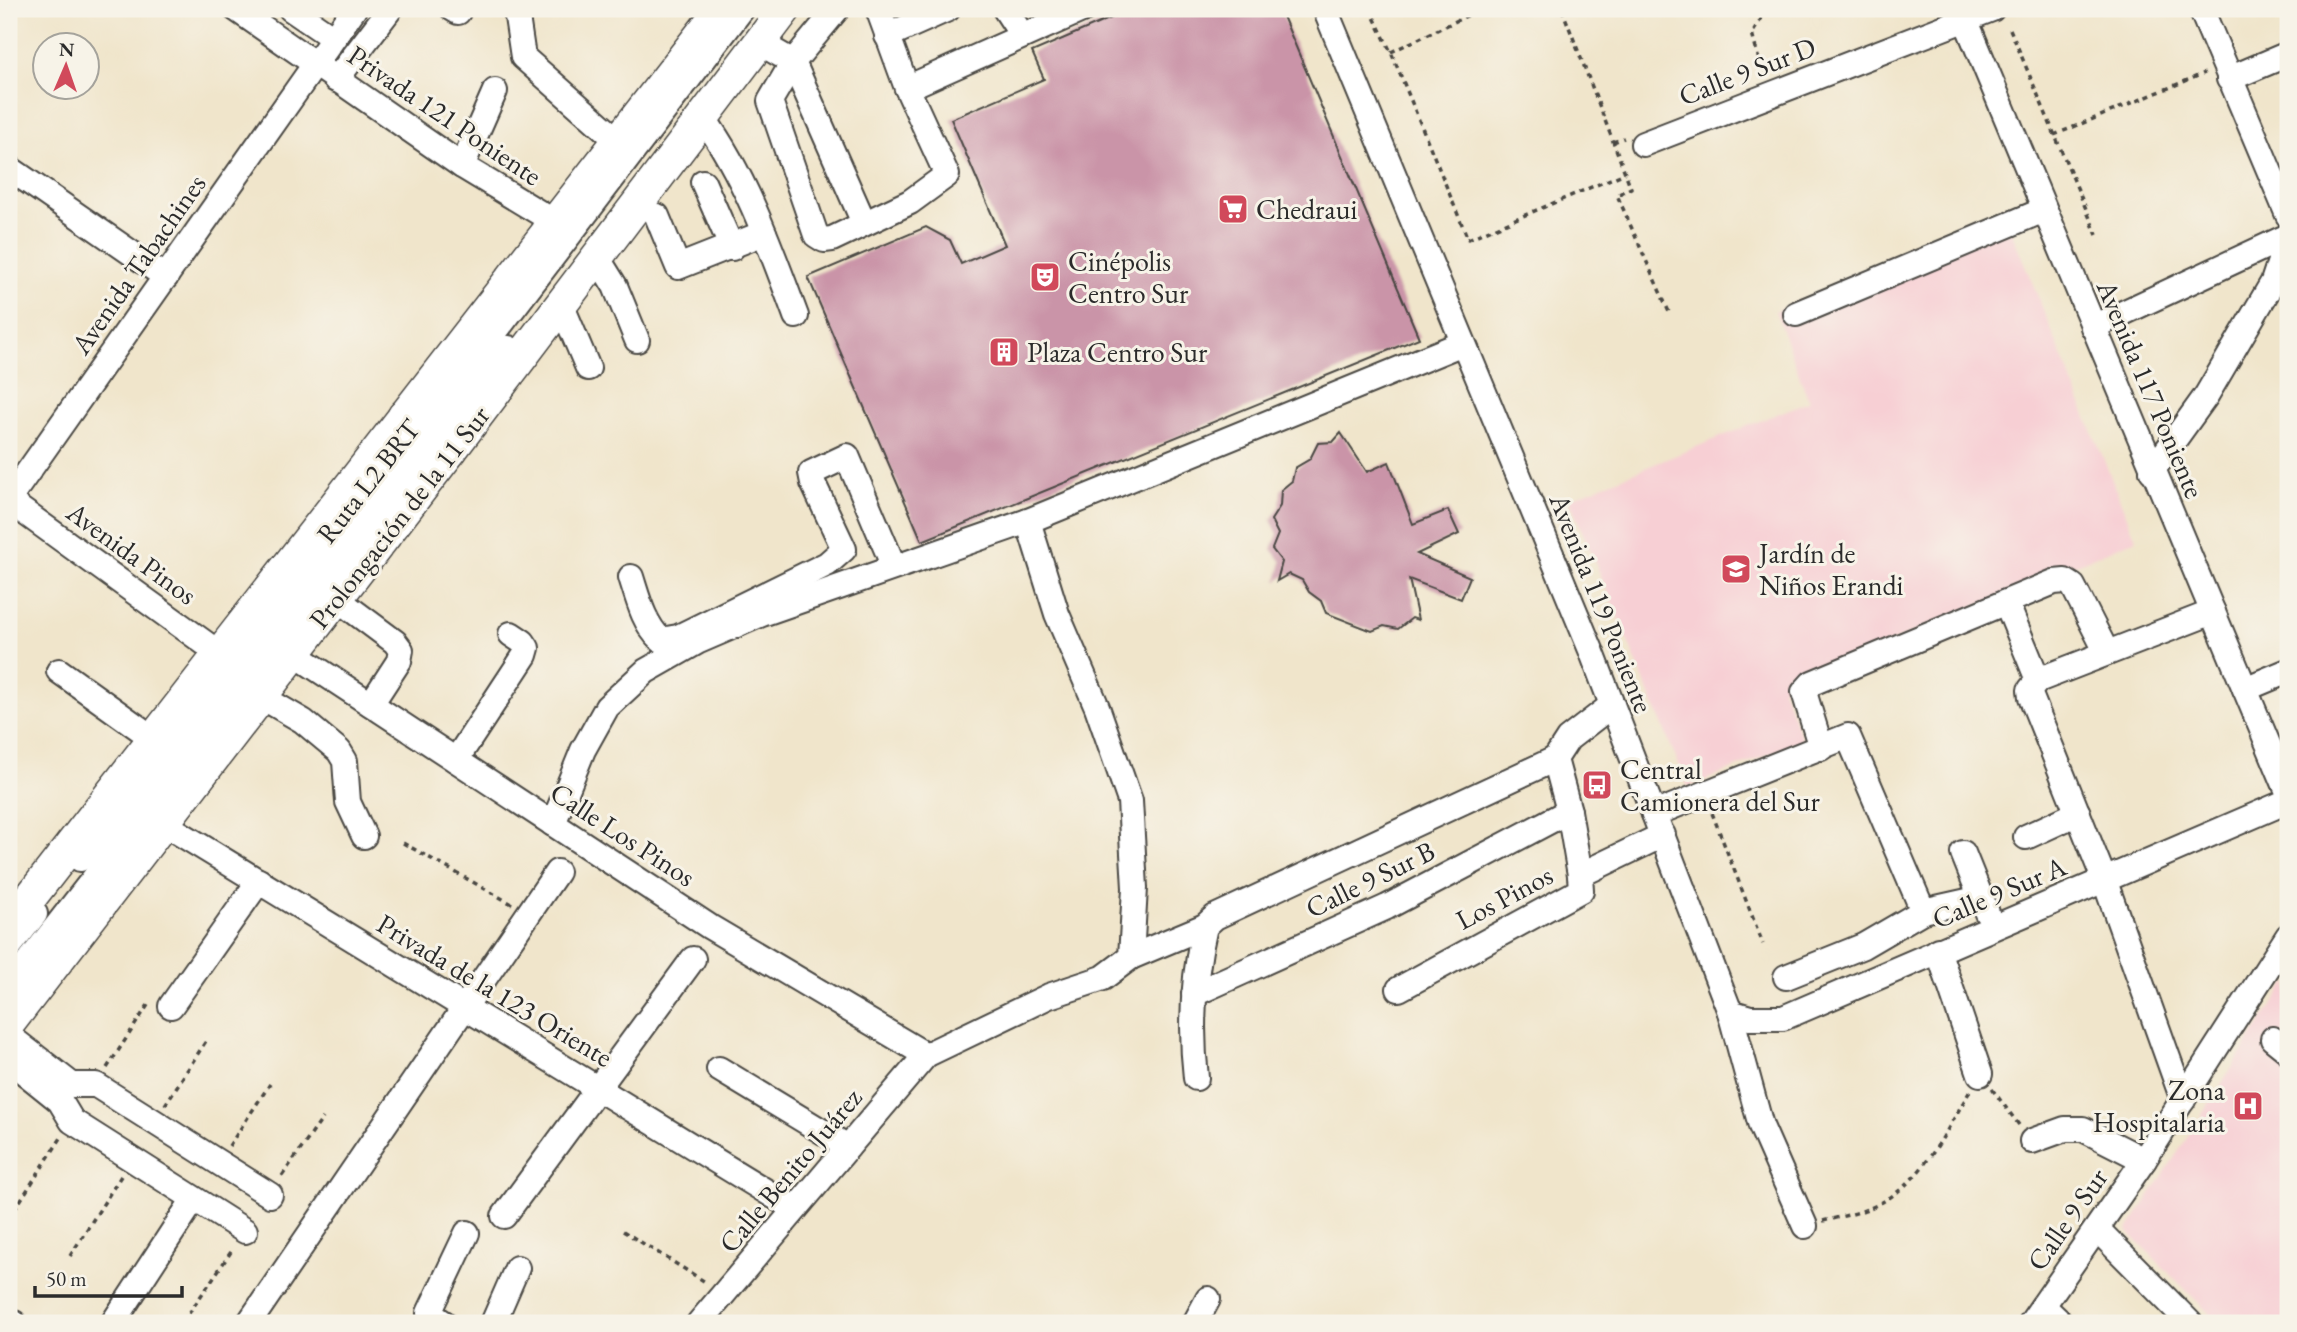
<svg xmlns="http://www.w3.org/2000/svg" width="2297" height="1332" font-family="'EB Garamond',serif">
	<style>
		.built { fill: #f7cfd4 }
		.building { fill: #ca94a8 }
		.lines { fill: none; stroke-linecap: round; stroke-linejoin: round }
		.minor-casing { stroke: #494743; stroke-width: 28 }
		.major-casing { stroke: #494743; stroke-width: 35 }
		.path { stroke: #494743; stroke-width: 3.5; stroke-dasharray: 5 5; stroke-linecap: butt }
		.minor { stroke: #fff; stroke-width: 24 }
		.major { stroke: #fff; stroke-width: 32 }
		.labels { text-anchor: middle; stroke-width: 6; stroke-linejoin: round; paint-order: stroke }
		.street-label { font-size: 28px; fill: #2b2b2b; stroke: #f7f3e8 }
		.poi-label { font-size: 28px; fill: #2b2b2b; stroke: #f7f3e8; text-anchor: start }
	</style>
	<rect width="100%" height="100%" fill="#f7f3e8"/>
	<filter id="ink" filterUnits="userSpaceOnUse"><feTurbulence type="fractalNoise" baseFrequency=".0143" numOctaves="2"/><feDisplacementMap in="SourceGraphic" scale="14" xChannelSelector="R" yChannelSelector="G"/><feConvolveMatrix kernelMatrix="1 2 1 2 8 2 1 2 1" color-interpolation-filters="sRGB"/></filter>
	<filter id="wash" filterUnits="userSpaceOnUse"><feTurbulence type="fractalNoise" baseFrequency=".00686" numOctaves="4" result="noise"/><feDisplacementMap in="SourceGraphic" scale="28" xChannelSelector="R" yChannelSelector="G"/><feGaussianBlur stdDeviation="1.57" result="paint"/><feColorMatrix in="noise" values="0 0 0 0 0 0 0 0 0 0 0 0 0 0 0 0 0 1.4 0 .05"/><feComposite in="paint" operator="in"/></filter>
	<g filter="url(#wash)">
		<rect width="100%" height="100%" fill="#f0e5cb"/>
		<g class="built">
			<path d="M 2006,218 L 2136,539 L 1782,688 L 1803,741 L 1688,787 L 1569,499 L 1809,401 L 1775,311 Z"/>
			<path d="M 2288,981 L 2288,1323 L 2219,1323 L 2127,1231 Z"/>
		</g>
		<g id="blocks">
			<g class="building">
				<path d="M 1132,9 L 1280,9 L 1419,338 L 922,541 L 808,277 L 926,227 L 950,240 L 961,264 L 1005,245 L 951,119 L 1044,79 L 1032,52 Z"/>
				<path d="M 1341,433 L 1367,472 L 1389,462 L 1413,524 L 1448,510 L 1459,534 L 1417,554 L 1470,577 L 1461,599 L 1409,579 L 1418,620 L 1412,618 L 1398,629 L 1384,626 L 1372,631 L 1326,613 L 1321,601 L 1309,592 L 1302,580 L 1289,574 L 1277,581 L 1282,562 L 1272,549 L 1278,534 L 1271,520 L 1280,506 L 1281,490 L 1292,481 L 1295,468 L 1310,459 L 1318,443 L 1333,442 Z"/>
			</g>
		</g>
	</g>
	<g filter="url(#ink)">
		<use href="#blocks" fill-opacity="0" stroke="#494743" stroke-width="2"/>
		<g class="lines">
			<g class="minor-casing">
				<g id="minor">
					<path d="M 236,9 L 462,166 L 553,221"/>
					<path d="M 291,9 L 332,37"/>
					<path d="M 453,9 L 458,12"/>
					<path d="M 520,9 L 517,17 L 523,57 L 617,140"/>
					<path d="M 837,9 L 793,62 L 770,101 L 816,235 L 824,240 L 832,239 L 910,202 L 947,175 L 907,88 L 878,9"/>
					<path d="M 1005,9 L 1022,35"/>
					<path d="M 1325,9 L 1591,650 L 1730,1012 L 1761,1126 L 1805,1226"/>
					<path d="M 1961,9 L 2288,792"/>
					<path d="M 2201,9 L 2288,215"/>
					<path d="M 887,36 L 948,9"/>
					<path d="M 760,43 L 793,62 L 864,223"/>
					<path d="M 2229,79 L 2288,54"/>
					<path d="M 336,80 L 390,9"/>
					<path d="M 907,88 L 1084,9"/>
					<path d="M 704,119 C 746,177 771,249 796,316"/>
					<path d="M 1643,144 L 1992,9"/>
					<path d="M 462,166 L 495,91"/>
					<path d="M 9,168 L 166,277"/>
					<path d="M 703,182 L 732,248"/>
					<path d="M 657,216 L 678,267 L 764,233"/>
					<path d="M 597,257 L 615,286 L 637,340"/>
					<path d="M 561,304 L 588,368"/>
					<path d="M 1796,314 L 2044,210"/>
					<path d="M 2093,327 L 2288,236"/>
					<path d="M 2152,471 L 2206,396 L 2273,282 L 2280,261 L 2280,242"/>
					<path d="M 9,499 L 354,9"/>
					<path d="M 9,501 L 220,654"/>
					<path d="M 631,577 C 638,599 644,624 661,640 L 678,637 L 827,564 L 844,549 L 813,483 L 811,473 L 847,456 L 894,567"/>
					<path d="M 336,598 L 395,642 L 401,650 L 399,661 L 371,704"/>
					<path d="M 2006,602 L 2038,680 L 2030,690 L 2031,697 L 2104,879 L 2183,1100"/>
					<path d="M 293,653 L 710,927 L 926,1055"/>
					<path d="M 59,671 L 154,739"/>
					<path d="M 2038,680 L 2213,612"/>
					<path d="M 2245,689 L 2288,671"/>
					<path d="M 260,696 L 303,721 L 339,751 L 345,761 L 348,802 L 364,836"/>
					<path d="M 1821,748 L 1804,692 L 1812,683 L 2054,582 L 2065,581 L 2073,586 L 2107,653"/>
					<path d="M 456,760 L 525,655 L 527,648 L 523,642 L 511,634"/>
					<path d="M 1654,814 L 1848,736 L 1923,911"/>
					<path d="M 163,823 L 795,1209"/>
					<path d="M 553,824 L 583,750 L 607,707 L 646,671 L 697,642 L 762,614 L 1028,521 L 1463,343"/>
					<path d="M 2026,837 L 2078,813"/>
					<path d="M 1963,853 L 1987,913"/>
					<path d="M 80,859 L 421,429 L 742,9"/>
					<path d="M 1580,875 L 1569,811 L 1555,759 L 1568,739 L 1612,705"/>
					<path d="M 9,947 L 35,914"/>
					<path d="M 1938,950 L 1980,1074"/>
					<path d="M 1131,957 L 1205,926 L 1215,917 L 1555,759"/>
					<path d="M 1786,977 L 1863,946 L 1923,911 L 1981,898"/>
					<path d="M 9,987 L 509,348"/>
					<path d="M 1399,989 L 1581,890 L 1580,875 L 1663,835"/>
					<path d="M 1194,994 L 1387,907 L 1569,811"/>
					<path d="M 171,1006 L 259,881"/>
					<path d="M 1730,1012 L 1750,1018 L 1783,1018 L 2288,801"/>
					<path d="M 9,1036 L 72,1085 L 96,1085 L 270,1195"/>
					<path d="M 2273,1039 L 2288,1051"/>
					<path d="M 9,1060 L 60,1101 L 72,1121 L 245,1231"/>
					<path d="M 719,1069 L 848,1147"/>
					<path d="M 1196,1078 C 1190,1027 1193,977 1205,926"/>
					<path d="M 2032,1141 L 2065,1129 L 2083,1129 L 2144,1160"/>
					<path d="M 504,1216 L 693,959"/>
					<path d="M 2097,1229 L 2190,1323"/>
					<path d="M 2043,1306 L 2061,1323"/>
					<path d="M 9,1322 L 14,1323"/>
					<path d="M 113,1323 L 194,1199"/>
					<path d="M 249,1323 L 557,872"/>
					<path d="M 444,1323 L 429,1313 L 467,1233"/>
					<path d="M 493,1323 L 517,1268"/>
					<path d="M 699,1323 L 926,1055 L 1049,996 L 1103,978 L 1131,957 L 1135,888 L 1130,801 L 1097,707 L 1057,614 L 1028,521"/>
					<path d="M 1195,1323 L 1208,1299"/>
					<path d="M 2031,1323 L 2144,1160 L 2288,936"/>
				</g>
			</g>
			<g class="major-casing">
				<g id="major">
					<path d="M 404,416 L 451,450"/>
					<path d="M 9,925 L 721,9"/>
					<path d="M 9,1023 L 451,450 L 785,9"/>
				</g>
			</g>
			<g class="path">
				<path d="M 1370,9 L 1391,52 L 1468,239 L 1625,173"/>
				<path d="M 1562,9 L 1631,188 L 1617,195 L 1669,312"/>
				<path d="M 1761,9 L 1763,16 L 1752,34 L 1763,75"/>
				<path d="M 2010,29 L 2097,235"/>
				<path d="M 1391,52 L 1481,9"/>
				<path d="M 2054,135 L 2205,73"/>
				<path d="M 1613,142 L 1624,138"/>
				<path d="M 1712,813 L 1763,944"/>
				<path d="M 403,843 L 512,904"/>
				<path d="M 107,1068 L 148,1005"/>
				<path d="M 1992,1089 L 2019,1125"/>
				<path d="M 165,1105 L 206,1041"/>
				<path d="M 229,1146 L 270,1084"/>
				<path d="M 282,1176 L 323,1118"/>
				<path d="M 9,1218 L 61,1138"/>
				<path d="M 1823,1221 C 1839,1217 1856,1214 1870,1208 C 1920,1188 1944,1134 1970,1091"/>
				<path d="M 623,1231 L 707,1283"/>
				<path d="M 70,1256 L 121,1176"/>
				<path d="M 183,1322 L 233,1249"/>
			</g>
			<use href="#minor" class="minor"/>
			<use href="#major" class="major"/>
		</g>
	</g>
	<defs>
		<g id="supermarket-square" transform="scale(1.575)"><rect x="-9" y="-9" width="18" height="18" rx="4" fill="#d1495b" stroke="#f7f3e8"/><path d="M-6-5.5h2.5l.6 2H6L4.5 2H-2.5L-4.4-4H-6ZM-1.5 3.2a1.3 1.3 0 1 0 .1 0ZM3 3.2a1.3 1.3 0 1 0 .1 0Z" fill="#fff"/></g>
		<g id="theatre-square" transform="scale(1.575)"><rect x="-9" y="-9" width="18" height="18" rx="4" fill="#d1495b" stroke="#f7f3e8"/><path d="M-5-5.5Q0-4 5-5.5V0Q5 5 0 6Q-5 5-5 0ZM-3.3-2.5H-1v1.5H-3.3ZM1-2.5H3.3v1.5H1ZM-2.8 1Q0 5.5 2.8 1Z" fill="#fff"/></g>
		<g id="building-square" transform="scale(1.575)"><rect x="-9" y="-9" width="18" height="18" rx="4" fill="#d1495b" stroke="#f7f3e8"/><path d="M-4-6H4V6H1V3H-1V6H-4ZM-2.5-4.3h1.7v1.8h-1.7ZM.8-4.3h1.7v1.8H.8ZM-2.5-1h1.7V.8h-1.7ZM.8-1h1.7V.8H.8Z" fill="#fff"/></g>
		<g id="school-square" transform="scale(1.575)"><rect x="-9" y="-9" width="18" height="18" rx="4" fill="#d1495b" stroke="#f7f3e8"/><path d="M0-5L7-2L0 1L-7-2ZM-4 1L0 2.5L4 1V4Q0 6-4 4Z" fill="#fff"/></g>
		<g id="bus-square" transform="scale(1.575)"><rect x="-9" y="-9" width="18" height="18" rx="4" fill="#d1495b" stroke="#f7f3e8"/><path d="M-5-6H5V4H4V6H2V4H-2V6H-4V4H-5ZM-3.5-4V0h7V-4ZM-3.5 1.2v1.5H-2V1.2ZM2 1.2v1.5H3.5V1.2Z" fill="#fff"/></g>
		<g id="hospital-square" transform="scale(1.575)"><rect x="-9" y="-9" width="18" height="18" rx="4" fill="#d1495b" stroke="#f7f3e8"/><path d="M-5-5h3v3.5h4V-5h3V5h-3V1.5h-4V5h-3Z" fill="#fff"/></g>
	</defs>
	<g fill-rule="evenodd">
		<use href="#supermarket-square" x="1233" y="209"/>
		<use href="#theatre-square" x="1045" y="277"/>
		<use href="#building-square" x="1004" y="352"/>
		<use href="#school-square" x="1736" y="569"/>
		<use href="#bus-square" x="1597" y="785"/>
		<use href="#hospital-square" x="2248" y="1106"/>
	</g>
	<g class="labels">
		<g class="street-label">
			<text transform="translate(1747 71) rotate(-21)" y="10">Calle 9 Sur D</text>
			<text transform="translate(445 115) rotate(34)" y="10">Privada 121 Poniente</text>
			<text transform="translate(138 264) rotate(-55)" y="10">Avenida Tabachines</text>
			<text transform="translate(2151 389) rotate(67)" y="10">Avenida 117 Poniente</text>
			<text transform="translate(368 481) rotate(-52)" y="10">Ruta L2 BRT</text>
			<text transform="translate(399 517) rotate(-52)" y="10">Prolongación de la 11 Sur</text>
			<text transform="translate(132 553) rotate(36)" y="10">Avenida Pinos</text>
			<text transform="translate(1602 603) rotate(68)" y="10">Avenida 119 Poniente</text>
			<text transform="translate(623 834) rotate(33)" y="10">Calle Los Pinos</text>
			<text transform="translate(1370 879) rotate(-26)" y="10">Calle 9 Sur B</text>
			<text transform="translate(1999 892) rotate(-23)" y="10">Calle 9 Sur A</text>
			<text transform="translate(1504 897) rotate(-28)" y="10">Los Pinos</text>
			<text transform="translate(495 990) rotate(31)" y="10">Privada de la 123 Oriente</text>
			<text transform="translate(790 1170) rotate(-50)" y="10">Calle Benito Juárez</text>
			<text transform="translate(2067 1219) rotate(-55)" y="10">Calle 9 Sur</text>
		</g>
		<g class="poi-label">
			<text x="1256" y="219">Chedraui</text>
			<text x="1068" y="271">Cinépolis<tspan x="1068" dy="32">Centro Sur</tspan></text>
			<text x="1027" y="362">Plaza Centro Sur</text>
			<text x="1759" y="563">Jardín de<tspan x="1759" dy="32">Niños Erandi</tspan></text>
			<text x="1620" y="779">Central<tspan x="1620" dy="32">Camionera del Sur</tspan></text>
			<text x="2225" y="1100" text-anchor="end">Zona<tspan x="2225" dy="32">Hospitalaria</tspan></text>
		</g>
	</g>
	<rect width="2297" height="1332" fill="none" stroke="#f7f3e8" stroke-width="35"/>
	<g transform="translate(66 66) rotate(2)"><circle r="33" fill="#f7f3e8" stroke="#a5a39c" stroke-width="2"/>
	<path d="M0-5L12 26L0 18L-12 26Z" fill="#d1495b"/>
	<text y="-10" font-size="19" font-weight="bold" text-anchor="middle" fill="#2b2b2b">N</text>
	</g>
	<path d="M35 1286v10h147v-10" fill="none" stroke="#2b2b2b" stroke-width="3.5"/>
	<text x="46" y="1286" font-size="21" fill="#2b2b2b" stroke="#f7f3e8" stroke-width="5" paint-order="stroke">50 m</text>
</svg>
